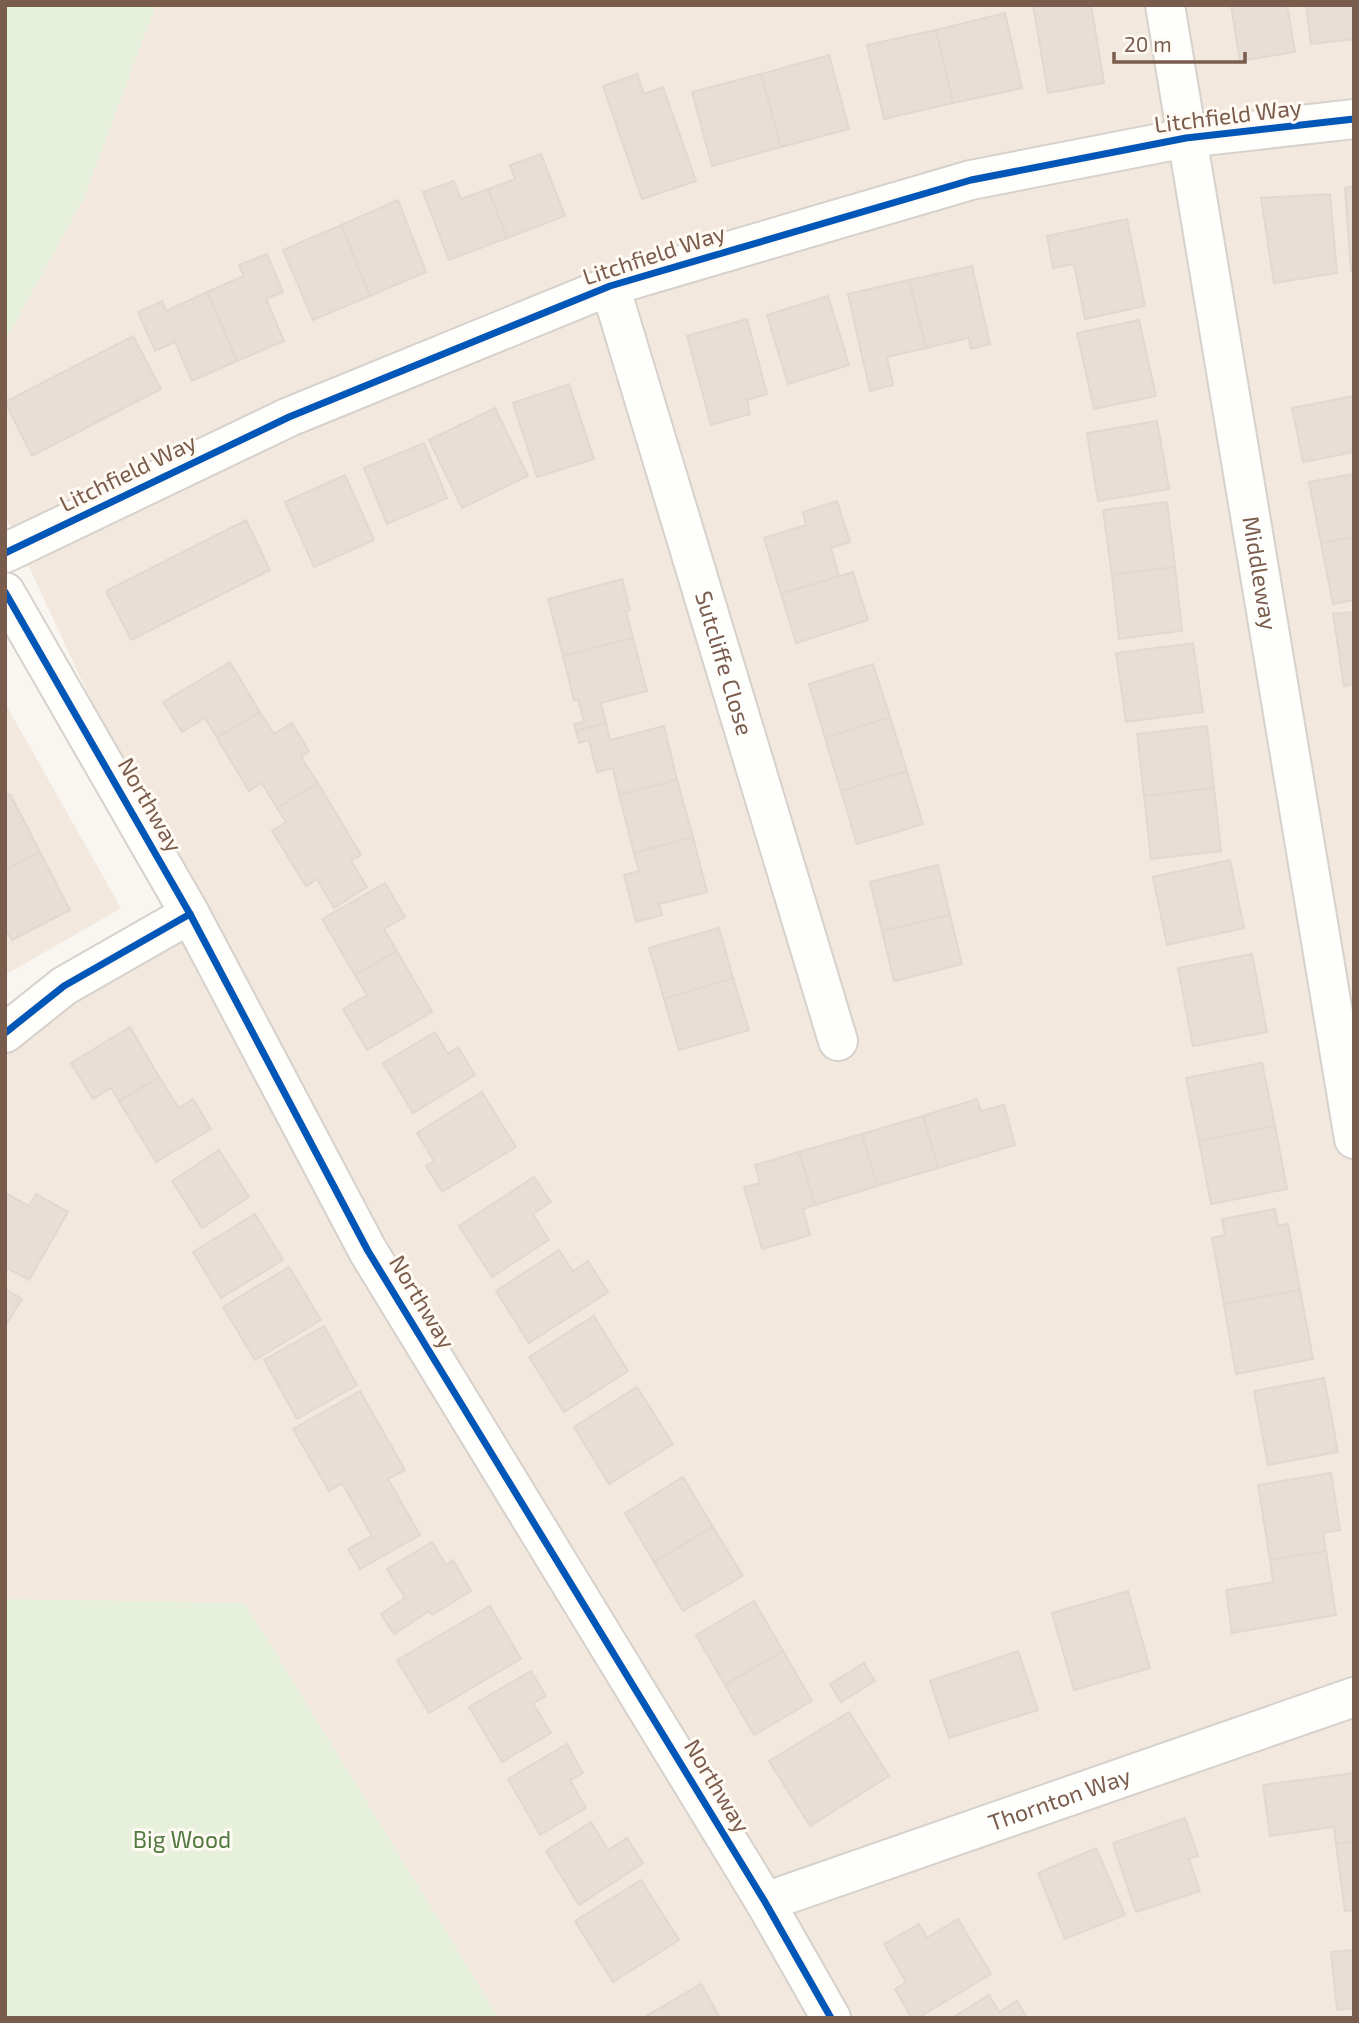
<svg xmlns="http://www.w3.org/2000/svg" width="1359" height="2023" font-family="'Exo 2',sans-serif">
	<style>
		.residential { fill: #f2e8de }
		.green { fill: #e7f0db }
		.building { fill: #e6ded7; stroke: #e2d8d2; stroke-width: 2 }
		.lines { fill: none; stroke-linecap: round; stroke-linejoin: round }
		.street-casing { stroke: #d7d1cb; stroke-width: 42 }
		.street { stroke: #fefefd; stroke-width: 38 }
		.cycleway-casing { stroke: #fffaf3; stroke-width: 11 }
		.cycleway { stroke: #0057b8; stroke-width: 7 }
		.labels { text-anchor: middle; stroke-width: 6; stroke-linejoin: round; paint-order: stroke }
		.street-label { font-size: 23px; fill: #7a5c4d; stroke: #fffaf3 }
		.park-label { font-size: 23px; fill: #537a41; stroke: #fffaf3 }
	</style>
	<rect width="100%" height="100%" fill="#f9f5f0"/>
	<g class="residential">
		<path d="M 156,5 L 1354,5 L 1354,2018 L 499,2018 L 245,1603 L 5,1599 L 5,1033 L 190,914 L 5,515 L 5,341 L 83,200 Z"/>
		<path d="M 5,703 L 121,908 L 5,975 Z"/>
	</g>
	<g class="green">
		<path d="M 5,5 L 156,5 L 83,200 L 5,341 Z"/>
		<path d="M 5,1599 L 245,1603 L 499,2018 L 5,2018 Z"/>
	</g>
	<g class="building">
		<path d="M 1033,5 L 1091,5 L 1104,83 L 1048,93 Z"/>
		<path d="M 1231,5 L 1287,5 L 1295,52 L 1240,61 Z"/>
		<path d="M 1306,5 L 1354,5 L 1354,39 L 1311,44 Z"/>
		<path d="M 1005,13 L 1022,88 L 953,103 L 936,30 Z"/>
		<path d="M 936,30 L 953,103 L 884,119 L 867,45 Z"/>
		<path d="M 829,55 L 849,129 L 781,147 L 761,74 Z"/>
		<path d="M 637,74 L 644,94 L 663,87 L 696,181 L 642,199 L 603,86 Z"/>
		<path d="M 761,74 L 781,147 L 712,166 L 692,92 Z"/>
		<path d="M 541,154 L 565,216 L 507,238 L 488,189 L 515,179 L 510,165 Z"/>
		<path d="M 454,181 L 461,199 L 488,189 L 507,238 L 449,260 L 423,192 Z"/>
		<path d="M 1354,186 L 1354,270 L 1351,271 L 1345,188 Z"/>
		<path d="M 1330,194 L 1337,273 L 1274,283 L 1261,198 Z"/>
		<path d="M 398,200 L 426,272 L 370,296 L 341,225 Z"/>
		<path d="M 1127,219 L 1145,306 L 1085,319 L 1074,264 L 1053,268 L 1047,236 Z"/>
		<path d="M 341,225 L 370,296 L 313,320 L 283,250 Z"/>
		<path d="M 267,254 L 283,292 L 266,299 L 284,341 L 237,361 L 207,292 L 244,276 L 239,265 Z"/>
		<path d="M 972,266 L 990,344 L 971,349 L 969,338 L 926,348 L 909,280 Z"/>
		<path d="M 909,280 L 926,348 L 887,357 L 893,385 L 870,391 L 848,294 Z"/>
		<path d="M 207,292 L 237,361 L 192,381 L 175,342 L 155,351 L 138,312 L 162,301 L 166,311 Z"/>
		<path d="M 828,296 L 849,365 L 788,384 L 767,315 Z"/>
		<path d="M 747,319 L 767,394 L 747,400 L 750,414 L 711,425 L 687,336 Z"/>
		<path d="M 1139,320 L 1156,396 L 1094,409 L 1077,333 Z"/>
		<path d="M 133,336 L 161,389 L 32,456 L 5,402 Z"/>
		<path d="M 569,384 L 594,459 L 537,477 L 513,403 Z"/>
		<path d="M 1354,396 L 1354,452 L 1303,462 L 1292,408 Z"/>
		<path d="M 495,408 L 528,476 L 462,508 L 429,440 Z"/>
		<path d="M 1157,421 L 1169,489 L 1098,501 L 1087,433 Z"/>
		<path d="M 424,443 L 447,498 L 387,524 L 364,468 Z"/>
		<path d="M 1354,474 L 1354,537 L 1321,543 L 1309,482 Z"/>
		<path d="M 345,475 L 374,540 L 314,567 L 285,502 Z"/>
		<path d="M 837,501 L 850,542 L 831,548 L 839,576 L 781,594 L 764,538 L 806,525 L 803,512 Z"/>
		<path d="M 1167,502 L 1175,567 L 1112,575 L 1103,510 Z"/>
		<path d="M 246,520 L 270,570 L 131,640 L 106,591 Z"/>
		<path d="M 1354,537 L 1354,600 L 1333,604 L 1321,543 Z"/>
		<path d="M 1175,567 L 1182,631 L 1119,639 L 1112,575 Z"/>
		<path d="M 853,572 L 868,620 L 796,643 L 781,594 Z"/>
		<path d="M 622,579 L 630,610 L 626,611 L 633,638 L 563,656 L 548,599 Z"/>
		<path d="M 1354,612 L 1354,684 L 1344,686 L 1333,614 Z"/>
		<path d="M 633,638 L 647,691 L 601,703 L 606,723 L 576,731 L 574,724 L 584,722 L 578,699 L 574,700 L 563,656 Z"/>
		<path d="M 1193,643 L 1203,712 L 1126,722 L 1116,653 Z"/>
		<path d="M 230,662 L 260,712 L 217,738 L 205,718 L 182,732 L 163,702 Z"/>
		<path d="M 873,664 L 890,717 L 825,738 L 809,684 Z"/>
		<path d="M 260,712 L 274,734 L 292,723 L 309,751 L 301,757 L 318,783 L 277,808 L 262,783 L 249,791 L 217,738 Z"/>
		<path d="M 890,717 L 907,771 L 841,791 L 825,738 Z"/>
		<path d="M 606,723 L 610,740 L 664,726 L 677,780 L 619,795 L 613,768 L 597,772 L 589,740 L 579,743 L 576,731 Z"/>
		<path d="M 1207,726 L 1214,788 L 1144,796 L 1137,734 Z"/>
		<path d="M 907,771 L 923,824 L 857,844 L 841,791 Z"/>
		<path d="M 677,780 L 693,837 L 634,853 L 619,795 Z"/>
		<path d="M 318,783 L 361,855 L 351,861 L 367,887 L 334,908 L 317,879 L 306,886 L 272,831 L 286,822 L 277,808 Z"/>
		<path d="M 1214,788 L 1221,851 L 1151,859 L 1144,796 Z"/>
		<path d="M 10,794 L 40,852 L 5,870 L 5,797 Z"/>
		<path d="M 693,837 L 707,892 L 659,904 L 662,915 L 636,922 L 624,875 L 639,871 L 634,853 Z"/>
		<path d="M 40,852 L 70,910 L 12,940 L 5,928 L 5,870 Z"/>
		<path d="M 1230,860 L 1244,928 L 1167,945 L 1153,877 Z"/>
		<path d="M 938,865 L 950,915 L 882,931 L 870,882 Z"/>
		<path d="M 385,883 L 405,917 L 384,929 L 397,951 L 355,975 L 322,919 Z"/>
		<path d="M 950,915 L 962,964 L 894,981 L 882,931 Z"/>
		<path d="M 719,928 L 733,978 L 664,999 L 649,948 Z"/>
		<path d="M 397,951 L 432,1012 L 367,1050 L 343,1009 L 367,995 L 355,975 Z"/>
		<path d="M 1252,954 L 1267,1032 L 1193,1046 L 1178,968 Z"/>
		<path d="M 733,978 L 749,1030 L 679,1050 L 664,999 Z"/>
		<path d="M 130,1027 L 159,1077 L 119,1101 L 111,1088 L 93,1099 L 71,1063 Z"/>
		<path d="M 435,1032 L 448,1054 L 458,1047 L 475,1075 L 413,1113 L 383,1063 Z"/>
		<path d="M 1262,1063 L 1275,1126 L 1199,1141 L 1186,1078 Z"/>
		<path d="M 159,1077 L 179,1108 L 193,1099 L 211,1129 L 156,1162 L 119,1101 Z"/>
		<path d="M 482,1092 L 516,1147 L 442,1192 L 426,1166 L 434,1161 L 417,1133 Z"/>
		<path d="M 977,1099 L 981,1111 L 1004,1105 L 1015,1145 L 938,1168 L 923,1116 Z"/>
		<path d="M 923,1116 L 938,1168 L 877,1186 L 862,1134 Z"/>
		<path d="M 1275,1126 L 1287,1189 L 1211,1204 L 1199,1141 Z"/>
		<path d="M 862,1134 L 877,1186 L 815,1205 L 799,1152 Z"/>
		<path d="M 219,1150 L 249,1197 L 202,1228 L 172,1181 Z"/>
		<path d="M 799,1152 L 815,1205 L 803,1209 L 810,1235 L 762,1249 L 744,1187 L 760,1183 L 755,1165 Z"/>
		<path d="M 534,1177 L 551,1202 L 533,1214 L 549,1240 L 492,1277 L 459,1226 Z"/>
		<path d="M 7,1194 L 29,1206 L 36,1194 L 68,1212 L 29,1280 L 5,1267 L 5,1197 Z"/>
		<path d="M 1275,1209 L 1278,1226 L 1288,1224 L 1300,1290 L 1224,1304 L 1212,1238 L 1225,1235 L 1222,1219 Z"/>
		<path d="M 255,1214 L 283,1260 L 221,1298 L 193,1252 Z"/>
		<path d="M 559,1250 L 573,1271 L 588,1261 L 608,1292 L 529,1343 L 496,1291 Z"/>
		<path d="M 289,1267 L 321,1320 L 255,1360 L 223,1307 Z"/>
		<path d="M 5,1289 L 22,1299 L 5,1326 Z"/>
		<path d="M 1300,1290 L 1313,1359 L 1236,1374 L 1224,1304 Z"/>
		<path d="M 594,1316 L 628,1371 L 564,1412 L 529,1357 Z"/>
		<path d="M 324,1326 L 357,1385 L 297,1419 L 264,1360 Z"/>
		<path d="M 1324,1378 L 1338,1452 L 1268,1465 L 1254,1391 Z"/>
		<path d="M 637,1387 L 673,1444 L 609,1484 L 574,1427 Z"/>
		<path d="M 360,1391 L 405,1470 L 388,1479 L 420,1535 L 360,1569 L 348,1549 L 372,1536 L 342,1483 L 329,1491 L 293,1429 Z"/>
		<path d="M 1331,1473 L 1340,1530 L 1323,1533 L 1326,1551 L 1270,1560 L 1258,1485 Z"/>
		<path d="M 683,1477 L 713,1527 L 654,1562 L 625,1513 Z"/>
		<path d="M 713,1527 L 743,1576 L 683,1611 L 654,1562 Z"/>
		<path d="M 432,1542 L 446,1565 L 453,1560 L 471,1591 L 432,1615 L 429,1611 L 394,1634 L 381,1614 L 405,1598 L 387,1569 Z"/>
		<path d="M 1326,1551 L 1336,1615 L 1232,1633 L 1226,1590 L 1273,1582 L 1270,1560 Z"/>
		<path d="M 1128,1591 L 1150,1668 L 1074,1690 L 1052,1613 Z"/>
		<path d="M 754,1601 L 783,1651 L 725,1685 L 696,1635 Z"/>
		<path d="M 490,1606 L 521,1659 L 429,1713 L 397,1660 Z"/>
		<path d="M 783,1651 L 812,1701 L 754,1735 L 725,1685 Z"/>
		<path d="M 1018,1651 L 1038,1710 L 949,1738 L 930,1681 Z"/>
		<path d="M 864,1663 L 875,1681 L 841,1702 L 830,1684 Z"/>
		<path d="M 531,1671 L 546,1696 L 533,1703 L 551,1733 L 502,1762 L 469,1707 Z"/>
		<path d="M 849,1712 L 889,1776 L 810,1826 L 769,1761 Z"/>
		<path d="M 567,1744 L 583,1773 L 570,1780 L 586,1808 L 540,1835 L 508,1779 Z"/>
		<path d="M 1354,1773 L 1354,1841 L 1336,1844 L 1334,1827 L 1270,1836 L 1263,1785 Z"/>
		<path d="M 1185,1818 L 1198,1856 L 1189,1859 L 1200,1891 L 1136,1912 L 1113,1843 Z"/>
		<path d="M 591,1822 L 608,1850 L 627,1838 L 643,1863 L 579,1905 L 546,1851 Z"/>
		<path d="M 1354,1841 L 1354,1910 L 1345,1911 L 1336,1844 Z"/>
		<path d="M 1096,1848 L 1125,1915 L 1065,1939 L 1038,1873 Z"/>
		<path d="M 641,1880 L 679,1940 L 613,1982 L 575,1921 Z"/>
		<path d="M 958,1919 L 991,1974 L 918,2018 L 912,2018 L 895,1989 L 906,1982 L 884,1944 L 919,1924 L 927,1938 Z"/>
		<path d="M 1354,1950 L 1354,2008 L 1337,2010 L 1331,1952 Z"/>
		<path d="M 701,1984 L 720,2018 L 643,2018 Z"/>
		<path d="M 989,1995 L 999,2012 L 1017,2001 L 1027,2018 L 952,2018 Z"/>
	</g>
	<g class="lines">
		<g class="street-casing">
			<g id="street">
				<path id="s1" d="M 1165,5 L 1354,1139"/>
				<path id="s2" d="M 610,286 L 838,1041"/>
				<path d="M 5,553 L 289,417 L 610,286 L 971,180 L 1186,138 L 1354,119"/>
				<path d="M 5,592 L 190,914 L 368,1251 L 765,1902 L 831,2018"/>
				<path d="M 5,1033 L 64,986 L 190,914"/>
				<path id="s3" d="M 765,1902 L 1354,1697"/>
			</g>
		</g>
		<use href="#street" class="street"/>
		<g class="cycleway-casing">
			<g id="cycleway">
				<path d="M 5,553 L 289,417 L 610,286 L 971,180 L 1186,138 L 1354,119"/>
				<path d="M 5,592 L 190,914 L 368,1251 L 765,1902 L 831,2018"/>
				<path d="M 5,1033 L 64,986 L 190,914"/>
			</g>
		</g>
		<use href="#cycleway" class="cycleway"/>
	</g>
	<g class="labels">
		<g class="street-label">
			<text transform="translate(1228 116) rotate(-7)" y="8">Litchfield Way</text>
			<text transform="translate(654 255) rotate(-18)" y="8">Litchfield Way</text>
			<text transform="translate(128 473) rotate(-26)" y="8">Litchfield Way</text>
			<text dy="8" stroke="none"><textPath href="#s1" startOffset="576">Middleway</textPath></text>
			<text dy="8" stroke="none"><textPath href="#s2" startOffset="394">Sutcliffe Close</textPath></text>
			<text transform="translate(150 805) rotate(60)" y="8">Northway</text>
			<text transform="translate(422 1302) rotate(59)" y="8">Northway</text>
			<text transform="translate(717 1786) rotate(59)" y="8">Northway</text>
			<text dy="8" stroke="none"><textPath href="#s3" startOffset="312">Thornton Way</textPath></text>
		</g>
		<g class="park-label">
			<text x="182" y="1848">Big Wood</text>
		</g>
	</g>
	<rect width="1359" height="2023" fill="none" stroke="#7a5c4d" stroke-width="14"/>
	<path d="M1114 52v10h131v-10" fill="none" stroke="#7a5c4d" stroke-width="3.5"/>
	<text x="1124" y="52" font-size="21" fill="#7a5c4d" stroke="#fffaf3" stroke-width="5" paint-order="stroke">20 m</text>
</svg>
